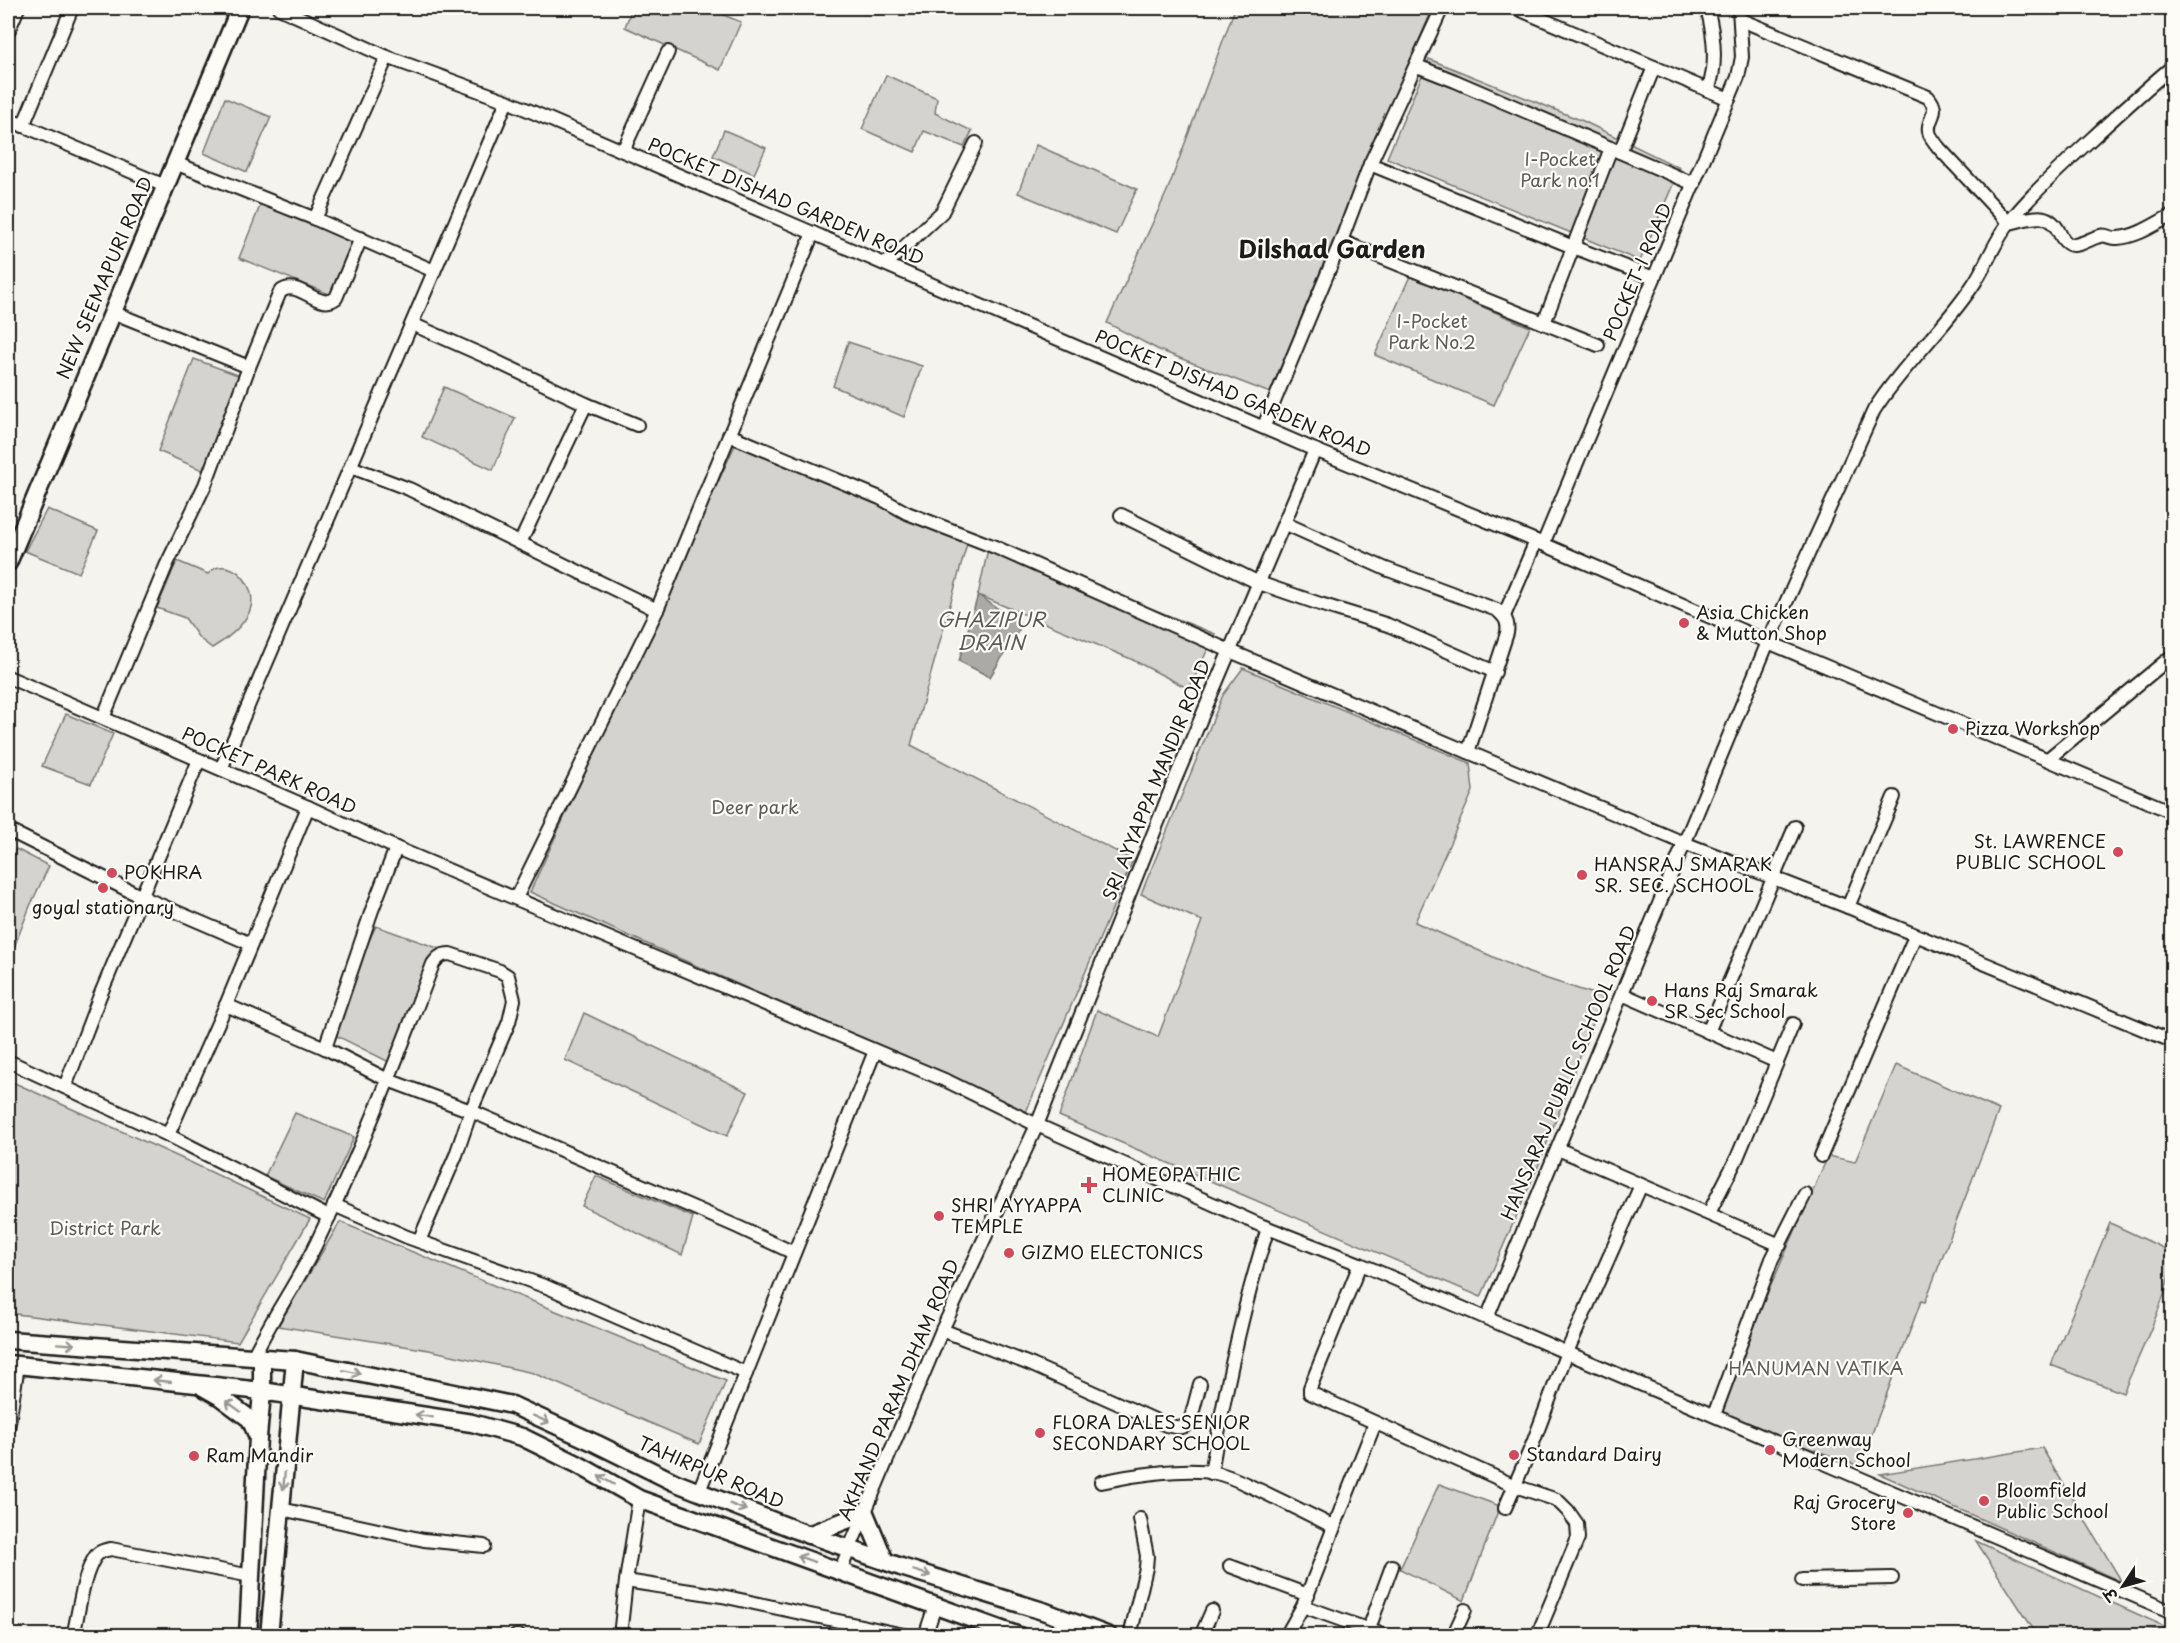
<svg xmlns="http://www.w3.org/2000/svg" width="2180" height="1643" font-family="'Playpen Sans','Playpen Sans Deva',sans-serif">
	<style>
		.green { fill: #d4d3cf; stroke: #787876; stroke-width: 1.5 }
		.water { fill: #abaaa6; stroke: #72716f; stroke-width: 1.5 }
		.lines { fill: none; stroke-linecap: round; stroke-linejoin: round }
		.minor-casing { stroke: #1c1c1c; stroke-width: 16 }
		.major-casing { stroke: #1c1c1c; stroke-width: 21 }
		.minor { stroke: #fdfcf7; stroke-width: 12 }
		.major { stroke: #fdfcf7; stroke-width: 16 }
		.oneway { stroke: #989794 }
		.poi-dot { fill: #d1495b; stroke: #fdfcf7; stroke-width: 2 }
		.labels { text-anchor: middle; stroke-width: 4.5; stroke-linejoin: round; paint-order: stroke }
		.park-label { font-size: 18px; fill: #5c5c5b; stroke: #fdfcf7 }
		.street-label { font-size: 18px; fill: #1c1c1c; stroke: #fdfcf7 }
		.poi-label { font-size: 18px; fill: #1c1c1c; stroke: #fdfcf7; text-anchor: start }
		.water-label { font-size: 20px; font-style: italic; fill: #5c5c5a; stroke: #fdfcf7 }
		.district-label { font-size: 24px; font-weight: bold; fill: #1c1c1c; stroke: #fdfcf7 }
	</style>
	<rect width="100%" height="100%" fill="#f4f3ee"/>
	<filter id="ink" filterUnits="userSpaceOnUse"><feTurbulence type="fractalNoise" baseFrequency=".0167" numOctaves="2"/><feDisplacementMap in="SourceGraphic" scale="12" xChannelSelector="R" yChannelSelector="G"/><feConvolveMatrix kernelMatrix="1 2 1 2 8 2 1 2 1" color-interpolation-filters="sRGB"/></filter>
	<g filter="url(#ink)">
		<g class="green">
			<path d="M 632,8 L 706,8 L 741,22 L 720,70 L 625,27 Z"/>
			<path d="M 1235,8 L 1433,8 L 1365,164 L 1270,393 L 1159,350 L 1107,323 L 1168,189 Z"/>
			<path d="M 1429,59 L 1583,121 L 1680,168 L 1640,261 L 1387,158 Z"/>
			<path d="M 886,75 L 937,98 L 935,113 L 972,131 L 964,147 L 924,131 L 915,152 L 862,129 Z"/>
			<path d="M 225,98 L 271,117 L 247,172 L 204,153 Z"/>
			<path d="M 724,130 L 766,148 L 754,174 L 713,156 Z"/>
			<path d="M 1036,145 L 1137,189 L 1116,234 L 1018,193 Z"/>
			<path d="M 264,196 L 356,234 L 339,298 L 239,258 Z"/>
			<path d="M 1410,276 L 1530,327 L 1494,405 L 1375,355 Z"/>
			<path d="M 848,342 L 922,366 L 904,417 L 833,386 Z"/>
			<path d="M 194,359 L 246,378 L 207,472 L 158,451 Z"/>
			<path d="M 444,387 L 515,418 L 493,470 L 422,437 Z"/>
			<path d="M 741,432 L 876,493 L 959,526 L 961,541 L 967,544 L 911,745 L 1133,860 L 1026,1112 L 530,892 Z"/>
			<path d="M 47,509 L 98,531 L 79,573 L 25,551 Z"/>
			<path d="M 989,544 L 1215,634 L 1189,689 L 1131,659 L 978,595 Z"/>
			<path d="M 177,561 L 208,574 C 210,572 213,569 216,568 C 237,561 256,588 251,607 C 246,625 227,639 212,648 L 199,638 L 185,618 L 157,608 Z"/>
			<path d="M 1243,668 L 1470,763 L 1473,791 L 1415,922 L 1529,973 L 1603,997 L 1539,1164 L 1481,1297 L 1059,1116 L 1097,1010 L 1158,1037 L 1202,921 L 1141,894 L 1223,695 Z"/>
			<path d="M 66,714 L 113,734 L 91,784 L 42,766 Z"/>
			<path d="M 16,849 L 49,866 L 30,906 L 10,958 L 8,956 L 8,866 Z"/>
			<path d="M 376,926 L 443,950 L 391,1063 L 329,1032 L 351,978 Z"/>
			<path d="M 584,1013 L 748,1092 L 727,1136 L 565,1060 Z"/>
			<path d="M 1896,1065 L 1999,1110 L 1925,1302 L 1921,1301 L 1860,1466 L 1714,1415 L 1828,1156 L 1855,1162 Z"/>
			<path d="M 8,1080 L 192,1163 L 310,1219 L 238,1342 L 8,1313 Z"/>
			<path d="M 295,1113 L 354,1137 L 324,1203 L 265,1176 Z"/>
			<path d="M 596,1176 L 693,1217 L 682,1255 L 582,1206 Z"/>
			<path d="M 340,1222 L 726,1381 L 699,1444 L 533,1373 L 429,1350 L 278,1326 Z"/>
			<path d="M 2110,1223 L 2172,1252 C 2173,1289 2138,1356 2123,1393 L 2051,1365 Z"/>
			<path d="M 2042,1448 L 2122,1582 L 1880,1474 Z"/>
			<path d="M 1439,1484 L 1500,1506 L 1464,1601 L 1400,1569 Z"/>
			<path d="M 1976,1541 L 2168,1628 L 2122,1635 L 2037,1635 Z"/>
		</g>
		<path class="water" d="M 978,595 L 1022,625 L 990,677 L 959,661 Z"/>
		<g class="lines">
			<g class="minor-casing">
				<g id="minor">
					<path d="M 279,8 L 387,57 L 507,101 L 1315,450 L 1536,541 L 1768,642 L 2172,812"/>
					<path d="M 1516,8 L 1729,99"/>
					<path d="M 1707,8 C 1714,34 1718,64 1708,90"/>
					<path d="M 1741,20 L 1928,97 C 1943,114 1924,119 1930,135 C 1932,139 1936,144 1939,148 L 2009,223 C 2032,218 2049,209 2060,234 C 2062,238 2064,242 2069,244 C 2077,248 2091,238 2100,236 C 2106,234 2111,239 2117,238 C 2137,237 2155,224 2172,215"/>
					<path d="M 8,32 L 18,8"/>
					<path d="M 1417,66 L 1455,81 L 1694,184"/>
					<path d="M 8,119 L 165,186"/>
					<path d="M 23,126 L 72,8"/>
					<path d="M 623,151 L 668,52"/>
					<path d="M 1620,152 L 1654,67"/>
					<path d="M 175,163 L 313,218 L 434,271"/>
					<path d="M 1370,164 L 1573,247 L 1654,278"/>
					<path d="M 315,219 L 387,57"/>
					<path d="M 1341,241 L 1598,345"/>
					<path d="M 886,264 L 942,212 L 976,143"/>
					<path d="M 112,312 L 249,367 L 280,292 C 298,277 318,312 336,298 L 361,238"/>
					<path d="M 1544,323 L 1611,148"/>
					<path d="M 412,324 L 489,358 L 586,404"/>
					<path d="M 1264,426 L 1341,241 L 1370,164 L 1442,8"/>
					<path d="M 729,435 L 880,498 L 907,513 L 995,547 L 1230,651 L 1468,752 L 1684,843 L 1848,907 L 2172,1041"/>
					<path d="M 351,467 L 409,489 L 657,610"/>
					<path d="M 1121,515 L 1259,583 L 1320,604 L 1388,625 L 1495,672"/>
					<path d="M 1284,523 L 1386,569 L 1497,610 C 1505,617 1509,622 1507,633 L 1468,752"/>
					<path d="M 520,543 L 586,404 L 637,425"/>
					<path d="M 1543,544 L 1738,77 L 1742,57 L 1739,8"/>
					<path d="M 1504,616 L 1536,541"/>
					<path d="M 8,677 L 308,807 L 396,848 L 947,1081 L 1037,1125 L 1260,1225 L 1360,1264 L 2172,1612"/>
					<path d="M 103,718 L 166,566 L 205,485 L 249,367"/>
					<path d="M 2048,759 L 2172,656"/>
					<path d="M 221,769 L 507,101"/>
					<path d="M 8,830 L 142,897 L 251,944"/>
					<path d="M 516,898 L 657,610 L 813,233"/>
					<path d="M 1848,907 L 1894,797"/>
					<path d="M 1622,994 L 1777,1062"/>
					<path d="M 226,1005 L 325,1048 L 388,1080 L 471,1111 L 738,1227 L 794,1253"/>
					<path d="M 1708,1032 L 1795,827"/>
					<path d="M 325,1048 L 372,910 L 396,848"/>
					<path d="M 8,1061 L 168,1135 L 329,1217"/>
					<path d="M 65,1087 L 99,998 L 199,760"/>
					<path d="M 168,1135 L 226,1005 L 308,807"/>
					<path d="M 1558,1149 L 1780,1245"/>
					<path d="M 1821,1156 L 1915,936"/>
					<path d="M 334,1205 L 407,1237 L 547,1287 L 746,1373"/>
					<path d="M 1709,1213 L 1737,1158 L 1793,1024"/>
					<path d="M 1360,1264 L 1310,1388 L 1310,1393 L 1515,1486 L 1557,1500 L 1568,1511 L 1577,1524 L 1578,1538 L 1537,1636"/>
					<path d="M 1487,1318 L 1768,642 L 1874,410 C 1902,366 1942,331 1971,288 C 1986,267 1994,242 2010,221 C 2033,193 2060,168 2087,143 C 2115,117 2143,91 2172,67"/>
					<path d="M 942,1330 L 1032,1365 L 1166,1425 C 1176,1427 1183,1430 1190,1422 L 1200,1384"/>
					<path d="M 253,1357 C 272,1317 298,1282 317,1242 C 361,1151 397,1059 433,964 C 438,957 442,954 450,954 L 500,971 L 508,976 L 514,1000 L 509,1022 L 471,1111 L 456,1155 L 419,1241"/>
					<path d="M 1714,1415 L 1772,1259 L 1805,1194"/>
					<path d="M 8,1429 L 18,1365"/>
					<path d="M 1211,1473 C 1225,1390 1242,1309 1268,1228"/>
					<path d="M 1101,1482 C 1132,1475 1185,1467 1216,1473 C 1231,1476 1245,1484 1259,1490 C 1284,1502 1309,1514 1334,1527"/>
					<path d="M 699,1491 L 875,1051"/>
					<path d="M 1505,1508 L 1533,1443 L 1567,1352 L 1641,1185"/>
					<path d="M 281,1509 L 424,1540 L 484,1546"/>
					<path d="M 1230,1566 L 1308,1595"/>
					<path d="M 840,1571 L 942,1330 L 1037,1125 L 1174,782 L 1315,450"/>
					<path d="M 1802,1580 L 1892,1578"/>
					<path d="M 626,1581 L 722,1596 L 908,1636"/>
					<path d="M 1303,1606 L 1386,1636"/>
					<path d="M 1367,1634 L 1392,1566"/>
					<path d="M 73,1636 C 79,1612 82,1577 95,1557 C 99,1551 105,1550 111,1549 L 251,1576"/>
					<path d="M 516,1636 L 519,1636"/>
					<path d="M 620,1636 L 626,1581 L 639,1499"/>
					<path d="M 925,1636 L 935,1606"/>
					<path d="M 1130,1636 L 1146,1568 L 1147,1556 L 1140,1519"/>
					<path d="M 1201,1636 L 1212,1611"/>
					<path d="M 1286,1636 L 1303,1606 L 1375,1423"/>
					<path d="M 1453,1636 L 1465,1610"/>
				</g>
			</g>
			<g class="major-casing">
				<g id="major">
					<path d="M 8,563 L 240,8"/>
					<path d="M 8,1340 L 295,1360 L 512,1405 L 597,1444 L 674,1482 L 804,1533 L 901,1567 L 1046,1612 L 1109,1636"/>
					<path d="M 8,1364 L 262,1391 L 472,1423 L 522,1437 L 577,1464 L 639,1499 L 1019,1636"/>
					<path d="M 203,1387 L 219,1396 L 250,1419 L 258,1437"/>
					<path d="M 808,1535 L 865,1513 L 885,1561"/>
					<path d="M 248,1636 L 258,1437 L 262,1393 L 262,1358"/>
					<path d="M 269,1636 L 295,1360"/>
				</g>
			</g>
			<use href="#minor" class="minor"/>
			<use href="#major" class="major"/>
		</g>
		<defs><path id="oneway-shaft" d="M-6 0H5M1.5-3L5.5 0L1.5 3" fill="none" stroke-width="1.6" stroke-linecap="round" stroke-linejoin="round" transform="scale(1.5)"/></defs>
		<g class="oneway">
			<use href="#oneway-shaft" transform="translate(66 1344) rotate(4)"/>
			<use href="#oneway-shaft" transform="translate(352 1372) rotate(12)"/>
			<use href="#oneway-shaft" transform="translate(162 1381) rotate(-174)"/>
			<use href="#oneway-shaft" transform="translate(233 1406) rotate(-144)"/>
			<use href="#oneway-shaft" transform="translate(424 1416) rotate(-171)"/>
			<use href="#oneway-shaft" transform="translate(541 1419) rotate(24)"/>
			<use href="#oneway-shaft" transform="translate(606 1480) rotate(-151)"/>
			<use href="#oneway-shaft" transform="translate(284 1481) rotate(95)"/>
			<use href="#oneway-shaft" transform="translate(738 1507) rotate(22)"/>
			<use href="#oneway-shaft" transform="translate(806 1559) rotate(-160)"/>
			<use href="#oneway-shaft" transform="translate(922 1573) rotate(17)"/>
		</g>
	</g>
	<g class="poi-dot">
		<circle cx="1684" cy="623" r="6"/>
		<circle cx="1953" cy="729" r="6"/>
		<circle cx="2118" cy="852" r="6"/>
		<circle cx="112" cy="873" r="6"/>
		<circle cx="1582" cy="875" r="6"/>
		<circle cx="103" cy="888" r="6"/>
		<circle cx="1652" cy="1001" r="6"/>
		<path d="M1086 1176h6v6h6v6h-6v6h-6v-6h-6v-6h6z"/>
		<circle cx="939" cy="1216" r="6"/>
		<circle cx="1009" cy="1253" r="6"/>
		<circle cx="1040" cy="1433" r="6"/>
		<circle cx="1770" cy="1450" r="6"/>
		<circle cx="1514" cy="1455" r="6"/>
		<circle cx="194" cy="1456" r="6"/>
		<circle cx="1984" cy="1501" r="6"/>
		<circle cx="1908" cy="1513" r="6"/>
	</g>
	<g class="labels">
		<g class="park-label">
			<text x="1560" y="166">I-Pocket<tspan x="1560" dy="21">Park no.1</tspan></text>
			<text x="1432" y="328">I-Pocket<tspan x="1432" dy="21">Park No.2</tspan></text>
			<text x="755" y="814">Deer park</text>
			<text x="105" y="1235">District Park</text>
			<text x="1816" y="1375">HANUMAN VATIKA</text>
		</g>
		<g class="street-label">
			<text transform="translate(786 202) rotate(23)" y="6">POCKET DISHAD GARDEN ROAD</text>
			<text transform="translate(1638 272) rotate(-67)" y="6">POCKET-I ROAD</text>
			<text transform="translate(105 278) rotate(-67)" y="6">NEW SEEMAPURI ROAD</text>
			<text transform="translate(1233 394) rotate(23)" y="6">POCKET DISHAD GARDEN ROAD</text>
			<text transform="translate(269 771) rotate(24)" y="6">POCKET PARK ROAD</text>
			<text transform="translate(1157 780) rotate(-68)" y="6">SRI AYYAPPA MANDIR ROAD</text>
			<text transform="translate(1569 1073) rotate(-67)" y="6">HANSARAJ PUBLIC SCHOOL ROAD</text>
			<text transform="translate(899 1390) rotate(-67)" y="6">AKHAND PARAM DHAM ROAD</text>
			<text transform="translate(711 1473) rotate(23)" y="6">TAHIRPUR ROAD</text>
		</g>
		<g class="poi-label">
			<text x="1696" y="619">Asia Chicken<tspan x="1696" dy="21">&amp; Mutton Shop</tspan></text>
			<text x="1965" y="735">Pizza Workshop</text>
			<text x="2106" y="848" text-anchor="end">St. LAWRENCE<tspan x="2106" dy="21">PUBLIC SCHOOL</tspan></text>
			<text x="1594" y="871">HANSRAJ SMARAK<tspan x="1594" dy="21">SR. SEC. SCHOOL</tspan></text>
			<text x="124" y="879">POKHRA</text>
			<text x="103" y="914" text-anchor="middle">goyal stationary</text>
			<text x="1664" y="997">Hans Raj Smarak<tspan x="1664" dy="21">SR Sec School</tspan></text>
			<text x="1102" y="1181">HOMEOPATHIC<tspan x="1102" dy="21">CLINIC</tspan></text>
			<text x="951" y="1212">SHRI AYYAPPA<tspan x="951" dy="21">TEMPLE</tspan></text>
			<text x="1021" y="1259">GIZMO ELECTONICS</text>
			<text x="1052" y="1429">FLORA DALES SENIOR<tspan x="1052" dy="21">SECONDARY SCHOOL</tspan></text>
			<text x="1782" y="1446">Greenway<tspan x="1782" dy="21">Modern School</tspan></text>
			<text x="1526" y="1461">Standard Dairy</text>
			<text x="206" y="1462">Ram Mandir</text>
			<text x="1996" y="1497">Bloomfield<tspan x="1996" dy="21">Public School</tspan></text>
			<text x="1896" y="1509" text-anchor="end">Raj Grocery<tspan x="1896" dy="21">Store</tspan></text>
		</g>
		<g class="water-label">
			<text x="991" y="627">GHAZIPUR<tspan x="991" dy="23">DRAIN</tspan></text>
		</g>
		<g class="district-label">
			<text x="1332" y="258">Dilshad Garden</text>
		</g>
	</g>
	<rect width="2180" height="1643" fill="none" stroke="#fdfcf7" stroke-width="30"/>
	<rect x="15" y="15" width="2150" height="1613" fill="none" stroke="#1c1c1c" stroke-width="2" filter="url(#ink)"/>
	<g transform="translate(2123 1586) rotate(234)" stroke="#fdfcf7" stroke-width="4.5" paint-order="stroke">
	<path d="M0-4.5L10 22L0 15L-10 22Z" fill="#1c1c1c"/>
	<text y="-9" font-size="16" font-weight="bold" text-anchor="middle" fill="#1c1c1c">उ</text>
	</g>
</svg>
